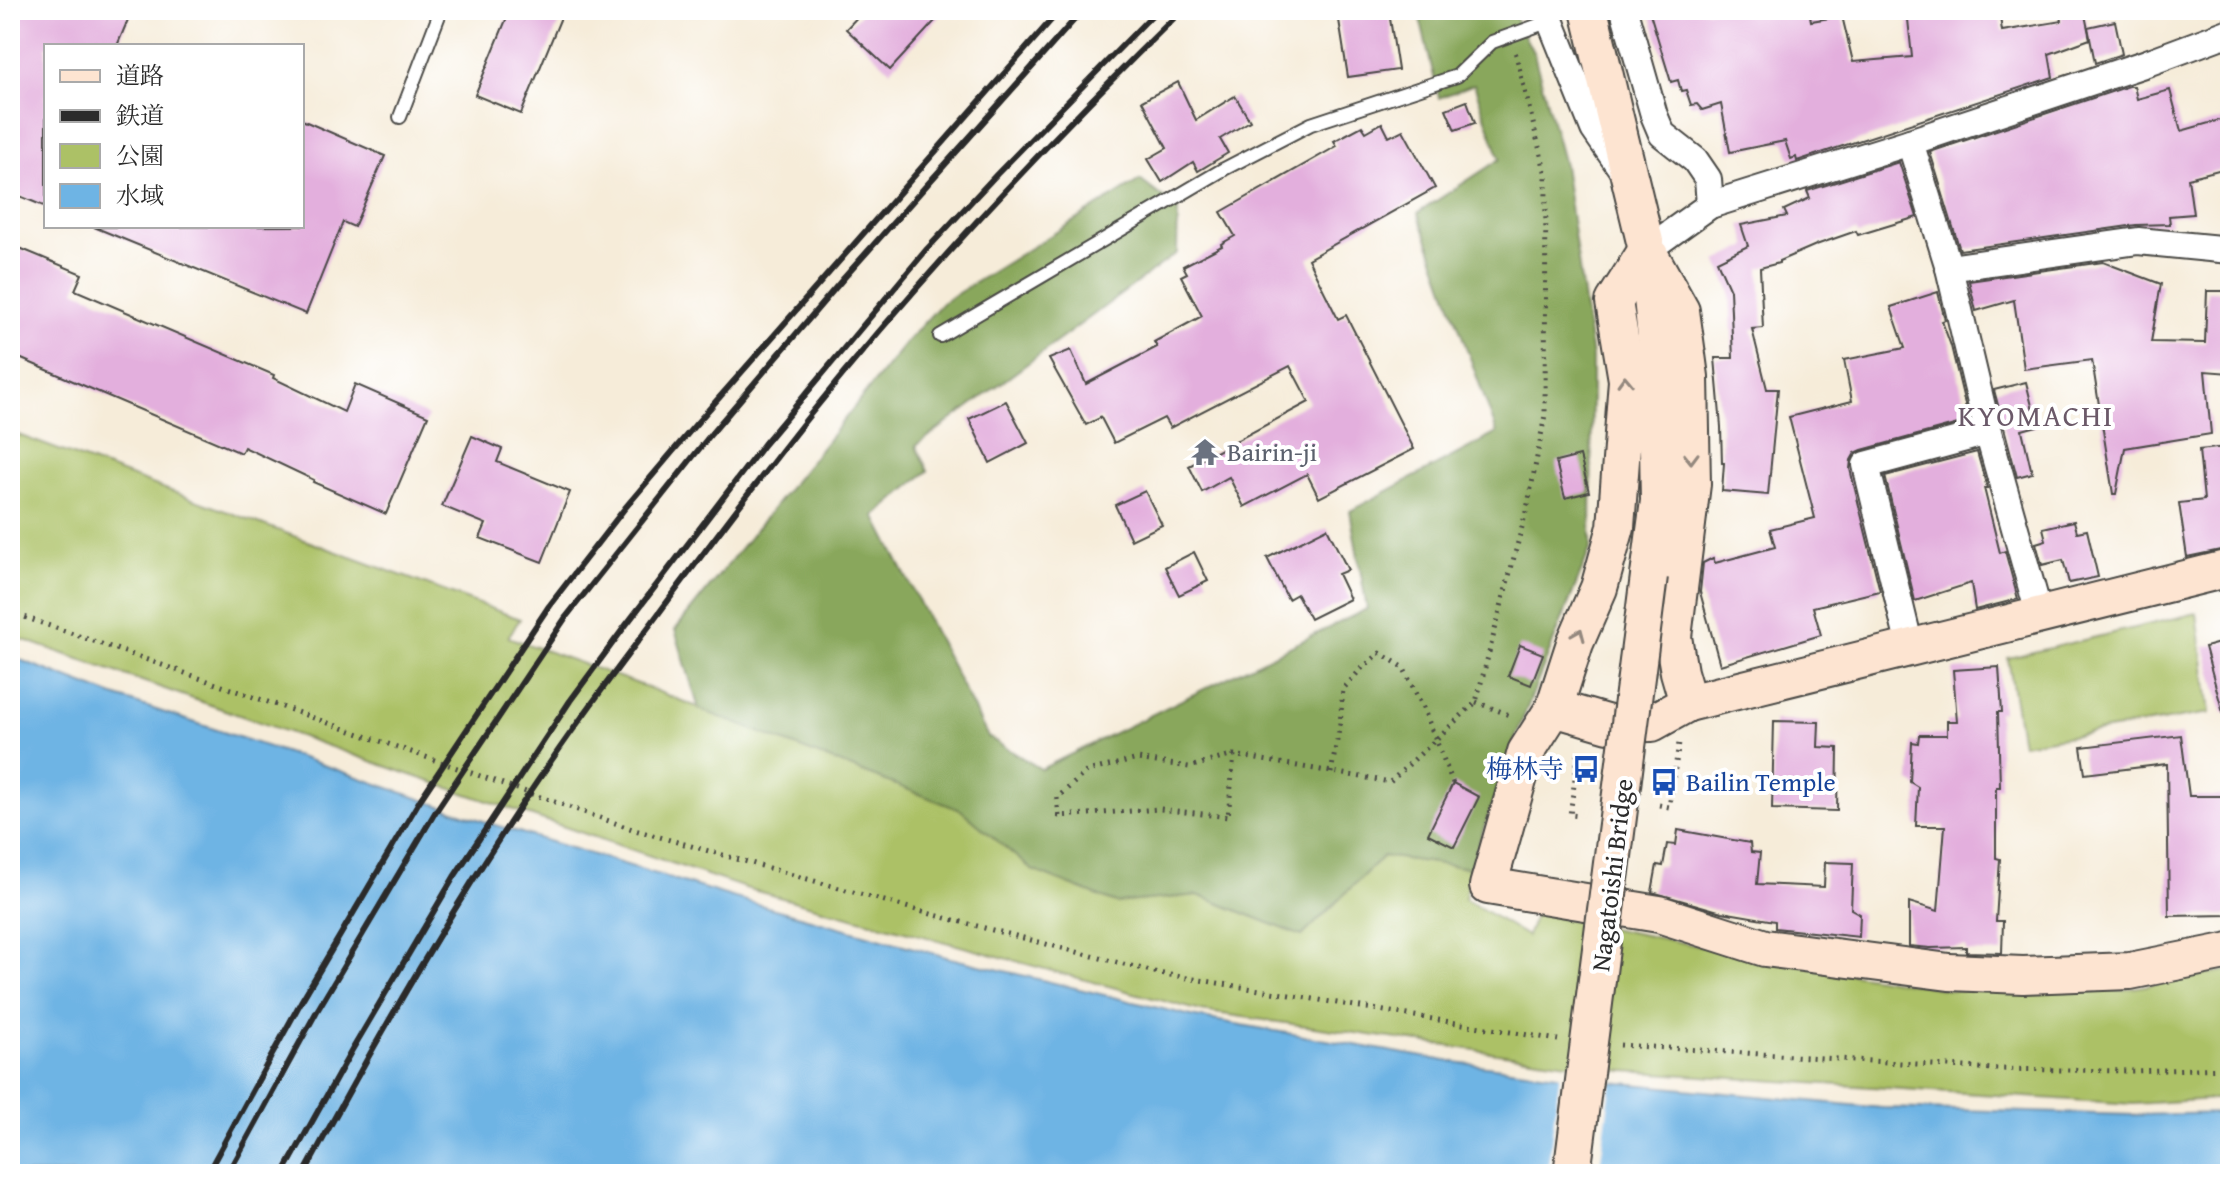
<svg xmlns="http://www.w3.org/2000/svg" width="2240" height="1184" font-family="'Gentium Book Plus','Noto Serif JP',serif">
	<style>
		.green { fill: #acc166; stroke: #6c7648; stroke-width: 2 }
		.forest { fill: #89a75b; stroke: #5a6943; stroke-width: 2 }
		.water { fill: #6eb4e4; stroke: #4c7088; stroke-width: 2 }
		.pier { fill: #f6ecd9 }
		.building { fill: #e3afdd }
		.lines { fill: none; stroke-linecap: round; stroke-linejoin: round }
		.lane-casing { stroke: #494845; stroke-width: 16 }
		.street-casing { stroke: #494845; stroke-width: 30 }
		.secondary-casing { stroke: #494845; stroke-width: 40 }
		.path { stroke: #494845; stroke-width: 5; stroke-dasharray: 2 6; stroke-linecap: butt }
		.lane { stroke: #fff; stroke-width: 12 }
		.street { stroke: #fff; stroke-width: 26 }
		.secondary { stroke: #fde4d1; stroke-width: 36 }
		.rail { stroke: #2b2b2b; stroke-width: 6 }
		.secondary-bridge-casing { stroke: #494845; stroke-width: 40; stroke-linecap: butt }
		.secondary-bridge { stroke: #fde4d1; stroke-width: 36 }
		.oneway { stroke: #94887e }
		.labels { text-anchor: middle; stroke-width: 8; stroke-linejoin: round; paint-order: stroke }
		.worship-label { font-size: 26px; fill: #5b616d; stroke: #fff; text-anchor: start }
		.transit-label { font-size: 26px; fill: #164399; stroke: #fff; text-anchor: end }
		.street-label { font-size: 26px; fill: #2b2b2b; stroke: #fff }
		.quarter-label { font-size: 30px; letter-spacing: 2px; fill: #6b5969; stroke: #fff }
	</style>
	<rect width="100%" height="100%" fill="#fff"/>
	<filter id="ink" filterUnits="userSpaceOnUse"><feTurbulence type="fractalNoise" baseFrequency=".0125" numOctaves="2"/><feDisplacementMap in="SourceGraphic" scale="16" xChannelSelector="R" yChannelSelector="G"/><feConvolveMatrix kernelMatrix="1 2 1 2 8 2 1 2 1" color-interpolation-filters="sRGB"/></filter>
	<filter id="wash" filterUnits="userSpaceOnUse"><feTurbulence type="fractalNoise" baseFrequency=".006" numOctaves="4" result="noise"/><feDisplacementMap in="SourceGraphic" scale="32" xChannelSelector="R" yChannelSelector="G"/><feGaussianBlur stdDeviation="1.8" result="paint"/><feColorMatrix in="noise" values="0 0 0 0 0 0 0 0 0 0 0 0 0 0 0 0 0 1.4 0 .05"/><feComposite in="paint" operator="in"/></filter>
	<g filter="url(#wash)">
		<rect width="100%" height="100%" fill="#f6ecd9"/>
		<g class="green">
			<path d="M 10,432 L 520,619 L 508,637 L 641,685 L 961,810 L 1032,870 L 1116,903 L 1198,895 L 1302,936 L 1383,856 L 1470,868 L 1465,899 L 1527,936 L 1536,913 L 1763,959 L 1951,990 L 2122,990 L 2230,970 L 2230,1098 L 2133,1104 L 1624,1071 L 1201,1011 L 745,888 L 411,775 L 10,635 Z"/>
			<path d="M 2197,613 L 2210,713 L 2022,744 L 2008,658 Z"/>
		</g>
		<path class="forest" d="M 1418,10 L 1511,10 L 1534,54 L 1564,165 L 1592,357 L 1591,547 L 1518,731 L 1470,868 L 1383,856 L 1302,936 L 1198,895 L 1116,903 L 1032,870 L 961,810 L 699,709 L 675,630 L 908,340 L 942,303 L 1140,180 L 1178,209 L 1177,253 L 916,446 L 928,471 L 875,516 L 988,737 L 1041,769 L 1367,609 L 1350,511 L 1497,433 L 1418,213 L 1500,159 L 1474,84 L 1439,98 Z"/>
		<path class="water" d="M 10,656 L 111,695 L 332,768 L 492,824 L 735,898 L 950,958 L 1196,1017 L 1446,1061 L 1621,1083 L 1883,1108 L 2133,1115 L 2230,1113 L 2230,1174 L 10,1174 Z"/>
		<path class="pier" d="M 1560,1071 L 1612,1078 L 1599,1174 L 1547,1174 Z"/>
		<g id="blocks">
			<g class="building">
				<path d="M 10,10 L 132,10 L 117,46 L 46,46 L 46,207 L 10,192 Z"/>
				<path d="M 510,10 L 564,10 L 521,114 L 475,95 Z"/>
				<path d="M 864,10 L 945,10 L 890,70 L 846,29 Z"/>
				<path d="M 1649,10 L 1809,10 L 1811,21 L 1842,16 L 1853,62 L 1912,57 L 1907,10 L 1999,10 L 2002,31 L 2062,21 L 2060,10 L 2084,10 L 2090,39 L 2049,54 L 2053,77 L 1797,161 L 1796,157 L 1791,159 L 1785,141 L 1730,152 L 1721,104 L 1702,110 L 1697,104 L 1691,105 L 1686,90 L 1681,91 L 1678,80 L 1671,82 Z"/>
				<path d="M 1389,12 L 1398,70 L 1348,77 L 1339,20 Z"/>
				<path d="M 2115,21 L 2122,54 L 2095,63 L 2088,27 Z"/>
				<path d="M 1178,82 L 1196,120 L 1235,96 L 1250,121 L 1220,139 L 1228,153 L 1198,171 L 1193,162 L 1162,182 L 1148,159 L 1167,148 L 1142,101 Z"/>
				<path d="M 2129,86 L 2134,86 L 2137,99 L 2170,90 L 2181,131 L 2230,117 L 2230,167 L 2188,178 L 2193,214 L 2169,216 L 2170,224 L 2136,225 L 1960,250 L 1930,152 Z"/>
				<path d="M 1467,101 L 1475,123 L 1455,130 L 1446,109 Z"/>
				<path d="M 302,120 L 385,156 L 354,227 L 343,222 L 306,314 L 94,227 L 302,226 Z"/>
				<path d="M 1382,123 L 1389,137 L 1403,130 L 1435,188 L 1308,259 L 1338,319 L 1346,315 L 1414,449 L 1319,498 L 1307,474 L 1244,507 L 1229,477 L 1202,492 L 1189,466 L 1309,402 L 1290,366 L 1170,428 L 1164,418 L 1114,443 L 1100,416 L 1100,418 L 1086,425 L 1049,359 L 1071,350 L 1086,384 L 1157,347 L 1154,342 L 1202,316 L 1181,276 L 1187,273 L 1183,266 L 1222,246 L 1221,244 L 1235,236 L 1221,212 L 1337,146 L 1334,141 L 1362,126 L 1366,132 Z"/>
				<path d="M 1899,162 L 1917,217 L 1858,235 L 1856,231 L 1816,245 L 1779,261 L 1779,263 L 1760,268 L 1763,328 L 1752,329 L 1767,389 L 1778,389 L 1768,495 L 1722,491 L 1724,463 L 1722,463 L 1721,427 L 1715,358 L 1733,358 L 1730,290 L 1717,261 L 1748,246 L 1741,225 L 1787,216 L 1784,210 L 1810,198 L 1807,191 Z"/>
				<path d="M 10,244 L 82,274 L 75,290 L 274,375 L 273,378 L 344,412 L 355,384 L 428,416 L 386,514 L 313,482 L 314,480 L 244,447 L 241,453 L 10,354 Z"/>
				<path d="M 2103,262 L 2161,284 L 2151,342 L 2205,343 L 2207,291 L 2230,291 L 2230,373 L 2205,371 L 2211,434 L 2125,448 L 2116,494 L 2113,494 L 2092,360 L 2024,369 L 2014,300 L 1976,311 L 1969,281 Z"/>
				<path d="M 1938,292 L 1945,320 L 1942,321 L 1951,346 L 1969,421 L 1862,450 L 1855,453 L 1851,460 L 1850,469 L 1880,591 L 1813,607 L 1821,635 L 1720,665 L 1700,592 L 1703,563 L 1713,558 L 1715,563 L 1775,547 L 1770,529 L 1815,518 L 1789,417 L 1852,401 L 1844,360 L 1905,348 L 1891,307 Z"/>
				<path d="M 2026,382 L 2037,426 L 2022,430 L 2032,473 L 2017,477 L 1994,390 Z"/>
				<path d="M 1006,401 L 1028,443 L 990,463 L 969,419 Z"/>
				<path d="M 472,436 L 502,449 L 497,462 L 570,492 L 542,562 L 480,538 L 486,524 L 442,506 Z"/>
				<path d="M 2226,447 L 2228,462 L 2230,462 L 2230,548 L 2187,557 L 2179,503 L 2204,500 L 2199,450 Z"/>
				<path d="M 1977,452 L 1987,488 L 1984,488 L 2000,553 L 2005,551 L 2018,599 L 1975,610 L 1971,583 L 1915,601 L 1885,476 Z"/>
				<path d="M 1580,456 L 1589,492 L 1565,498 L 1556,462 Z"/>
				<path d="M 1145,491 L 1162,525 L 1131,540 L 1115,505 Z"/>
				<path d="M 2074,521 L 2077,532 L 2087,530 L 2098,577 L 2069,583 L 2063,560 L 2042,565 L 2036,543 L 2046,540 L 2043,528 Z"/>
				<path d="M 1327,528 L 1348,570 L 1338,574 L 1350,599 L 1310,619 L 1297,594 L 1288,599 L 1267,558 Z"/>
				<path d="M 1194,552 L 1208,581 L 1179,595 L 1165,567 Z"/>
				<path d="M 2230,640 L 2230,712 L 2223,713 L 2205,647 Z"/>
				<path d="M 1520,645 L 1543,654 L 1531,685 L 1508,676 Z"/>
				<path d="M 1999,667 L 2002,712 L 1998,712 L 2000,787 L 1996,787 L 1996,858 L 2000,859 L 1996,921 L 2003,921 L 2002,953 L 1966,952 L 1966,947 L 1930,948 L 1909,946 L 1909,902 L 1938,911 L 1945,826 L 1916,826 L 1918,787 L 1910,782 L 1912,742 L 1918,743 L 1919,735 L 1947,735 L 1947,721 L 1957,721 L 1953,670 Z"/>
				<path d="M 1774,721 L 1819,722 L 1818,747 L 1838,748 L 1837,811 L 1772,809 Z"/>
				<path d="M 2181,735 L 2189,796 L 2230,796 L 2230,915 L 2169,916 L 2167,764 L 2085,774 L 2081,747 Z"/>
				<path d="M 1453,783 L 1479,797 L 1454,847 L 1428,834 Z"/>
				<path d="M 1678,830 L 1750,843 L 1751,852 L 1760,853 L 1757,884 L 1824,887 L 1825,862 L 1853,863 L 1851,909 L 1860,914 L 1859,937 L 1775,928 L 1775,921 L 1722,912 L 1652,892 L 1657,865 L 1663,866 L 1667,844 L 1676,845 Z"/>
			</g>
		</g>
	</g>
	<g filter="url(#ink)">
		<use href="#blocks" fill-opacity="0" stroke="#494845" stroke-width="2"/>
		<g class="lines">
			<g class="lane-casing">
				<g id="lane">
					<path d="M 400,117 L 441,10"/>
					<path d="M 940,336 L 1224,169 L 1311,124 L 1457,76 L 1492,42 L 1550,21"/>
				</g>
			</g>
			<g class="street-casing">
				<g id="street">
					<path d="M 1546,10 L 1594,129 L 1621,168"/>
					<path d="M 1624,10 L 1654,115 L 1662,134 L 1695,160 L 1708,179 L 1710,205"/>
					<path d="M 1910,142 L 1949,268 L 1988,432 L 2040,617"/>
					<path d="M 1647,250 L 1710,205 L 1910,142 L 2147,63 L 2230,32"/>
					<path d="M 1949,268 L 2138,241 L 2230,250"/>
					<path d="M 1910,647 L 1866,465 L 1988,432"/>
				</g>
			</g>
			<g class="secondary-casing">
				<g id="secondary">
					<path d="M 1589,10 L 1647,250 L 1656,337 L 1659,501 L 1649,576"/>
					<path d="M 2230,568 L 1688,703 L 1652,723 L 1609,724 L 1554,708 L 1526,752 L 1488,886 L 1659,914 L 1765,948 L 1949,972 L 2023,975 L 2130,971 L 2230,951"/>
					<path d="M 1554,708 L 1575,643 L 1599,588 L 1616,527 L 1627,380 L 1614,302 L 1647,250 L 1681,311 L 1690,377 L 1692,484 L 1673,637 L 1679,672 L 1688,703"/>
				</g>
			</g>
			<g class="path">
				<path d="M 10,612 L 635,830 L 927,913 L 1158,973 L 1558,1040"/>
				<path d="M 1476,702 L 1512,716"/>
				<path d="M 1234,755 L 1228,817 L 1160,809 L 1059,816 L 1057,798 L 1087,771 L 1138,759 L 1189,767 L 1234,755 L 1390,782 L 1476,702 L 1528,504 L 1545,415 L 1546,175 L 1515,51"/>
				<path d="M 1578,755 L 1570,815 L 1580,816"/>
				<path d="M 1331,773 L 1340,724 L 1343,689 L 1361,669 L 1380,653 L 1403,667 L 1422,705 L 1453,783"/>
				<path d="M 1659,805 L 1669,807 L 1679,743"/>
				<path d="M 1620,1045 L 1995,1069 L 2133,1071 L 2230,1068"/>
			</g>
			<use href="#lane" class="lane"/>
			<use href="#street" class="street"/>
			<use href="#secondary" class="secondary"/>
			<g class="rail">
				<path d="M 207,1174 L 302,1000 L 420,800 L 549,606 L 625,508 L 696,424 L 1060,10"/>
				<path d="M 228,1174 L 317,1011 L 436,811 L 566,617 L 711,434 L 843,279 L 1083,10"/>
				<path d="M 283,1174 L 352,1050 L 454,877 L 570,701 L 626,625 L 764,444 L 927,249 L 997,174 L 1157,10"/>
				<path d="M 304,1174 C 377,1038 454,903 541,776 C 576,723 615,672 653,621 C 704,552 756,483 809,416 C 924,273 1051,138 1182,10"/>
			</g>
			<g class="secondary-bridge-casing">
				<path id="secondary-bridge" d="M 1572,1174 L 1649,576"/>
			</g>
			<use href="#secondary-bridge" class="secondary-bridge"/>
		</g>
		<defs><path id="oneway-chevron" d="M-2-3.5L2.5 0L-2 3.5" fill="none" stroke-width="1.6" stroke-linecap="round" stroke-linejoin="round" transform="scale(2)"/></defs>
		<g class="oneway">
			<use href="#oneway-chevron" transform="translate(1625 381) rotate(-92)"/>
			<use href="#oneway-chevron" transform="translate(1691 458) rotate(89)"/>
			<use href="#oneway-chevron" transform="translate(1579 634) rotate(-67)"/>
		</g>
	</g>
	<defs>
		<g id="temple-bare" transform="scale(2.16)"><path d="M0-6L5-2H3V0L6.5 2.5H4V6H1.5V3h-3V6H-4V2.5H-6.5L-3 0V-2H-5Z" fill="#6b7280" stroke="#fff" stroke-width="2.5" paint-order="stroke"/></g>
		<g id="bus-bare" transform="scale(2.16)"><path d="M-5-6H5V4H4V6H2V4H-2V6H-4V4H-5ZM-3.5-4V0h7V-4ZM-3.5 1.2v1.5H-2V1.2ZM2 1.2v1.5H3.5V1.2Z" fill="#1a4fb4" stroke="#fff" stroke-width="2.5" paint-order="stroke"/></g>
	</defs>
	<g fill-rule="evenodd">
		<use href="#temple-bare" x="1205" y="452"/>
		<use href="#bus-bare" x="1586" y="769"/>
		<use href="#bus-bare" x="1664" y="782"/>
	</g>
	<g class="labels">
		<g class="worship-label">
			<text x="1227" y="461">Bairin-ji</text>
		</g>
		<g class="transit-label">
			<text x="1564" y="778">梅林寺</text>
			<text x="1686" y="791" text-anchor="start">Bailin Temple</text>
		</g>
		<g class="street-label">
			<text transform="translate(1612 875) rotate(-83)" y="9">Nagatoishi Bridge</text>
		</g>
		<g class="quarter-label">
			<text x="2036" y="426">KYOMACHI</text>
		</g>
	</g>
	<rect width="2240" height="1184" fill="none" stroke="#fff" stroke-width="40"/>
	<rect x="44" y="44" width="260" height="184" fill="#ffffff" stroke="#aaaaaa" stroke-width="2"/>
	<rect x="60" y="70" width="40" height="12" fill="#fde4d1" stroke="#aaaaaa" stroke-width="2"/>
	<text x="116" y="84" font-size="24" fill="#2b2b2b">道路</text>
	<rect x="60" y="110" width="40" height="12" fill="#2b2b2b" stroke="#aaaaaa" stroke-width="2"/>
	<text x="116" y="124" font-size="24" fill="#2b2b2b">鉄道</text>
	<rect x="60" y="144" width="40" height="24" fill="#acc166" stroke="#aaaaaa" stroke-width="2"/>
	<text x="116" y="164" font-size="24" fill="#2b2b2b">公園</text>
	<rect x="60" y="184" width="40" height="24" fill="#6eb4e4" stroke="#aaaaaa" stroke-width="2"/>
	<text x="116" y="204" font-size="24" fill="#2b2b2b">水域</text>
</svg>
